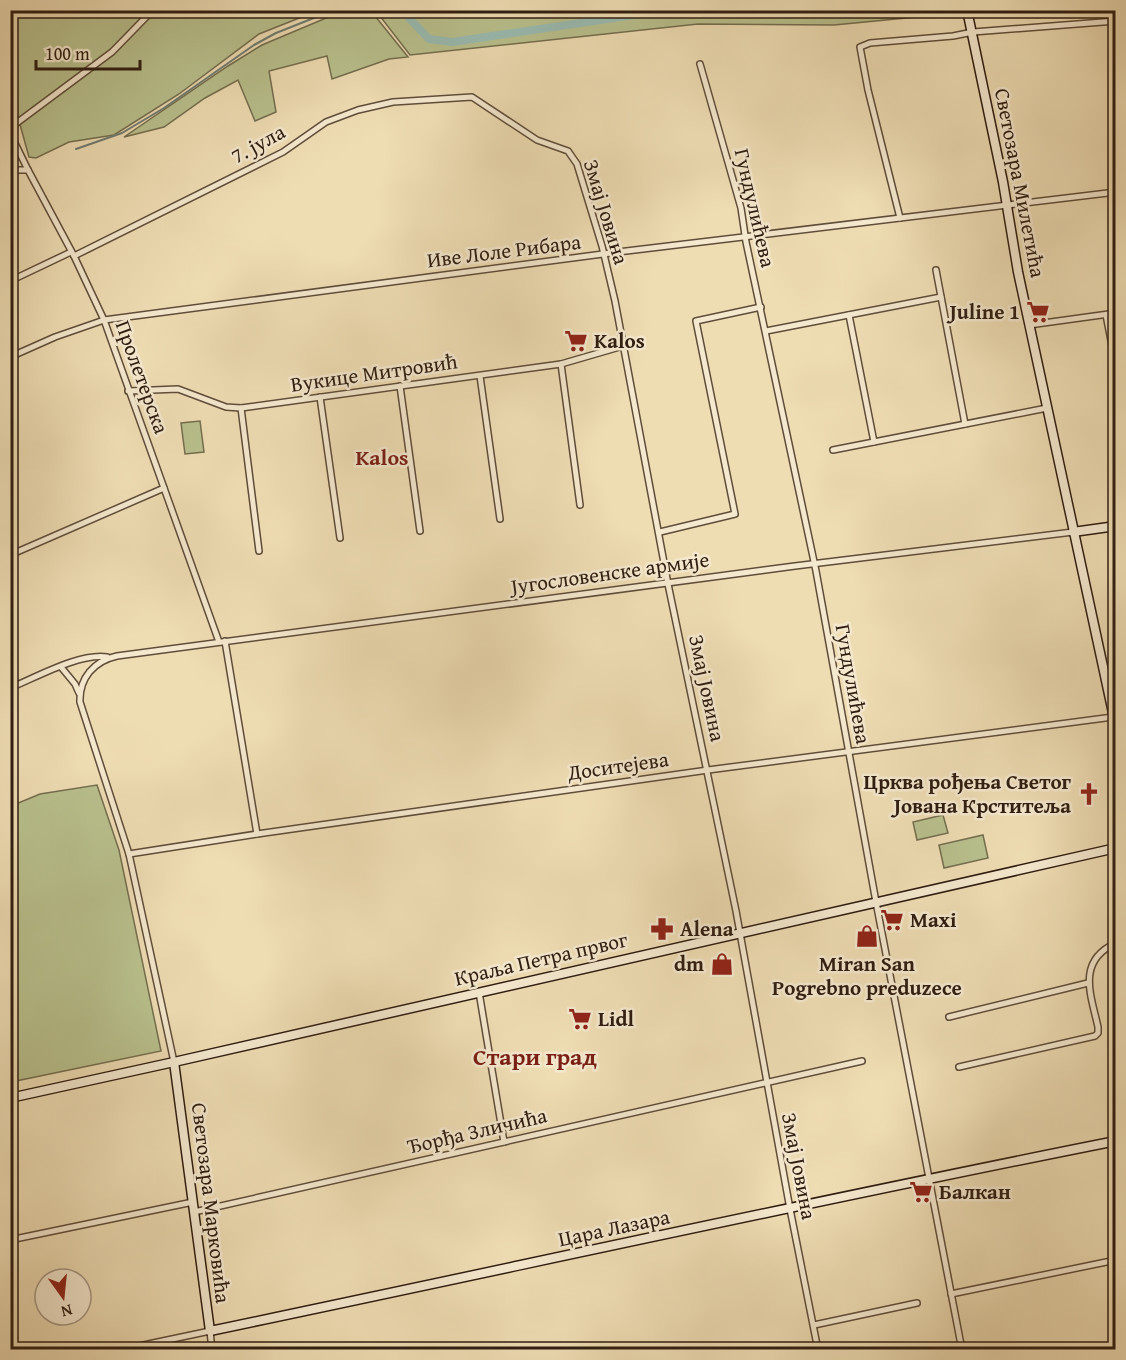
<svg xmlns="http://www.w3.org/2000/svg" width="1126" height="1360" font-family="'Gentium Book Plus',serif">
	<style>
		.green { fill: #b8c08d; stroke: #746e4f; stroke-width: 1.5 }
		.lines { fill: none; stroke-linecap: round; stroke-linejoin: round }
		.stream { stroke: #6f7c71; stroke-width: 2 }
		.canal { stroke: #99bbb1; stroke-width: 8 }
		.street-casing { stroke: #5f4d3a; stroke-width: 8 }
		.secondary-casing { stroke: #2f1d11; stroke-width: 11 }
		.street { stroke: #f4e8ce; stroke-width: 5 }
		.secondary { stroke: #f4e8ce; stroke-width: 8 }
		.labels { text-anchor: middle; stroke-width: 5; stroke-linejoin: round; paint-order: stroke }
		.street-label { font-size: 21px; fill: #2f1d11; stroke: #f4e8ce }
		.poi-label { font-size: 21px; font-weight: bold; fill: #2f1d11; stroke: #f4e8ce; text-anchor: start }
		.neighbourhood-label { font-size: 22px; font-weight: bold; fill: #7a1f14; stroke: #f4e8ce }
		.quarter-label { font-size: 24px; font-weight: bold; fill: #7a1f14; stroke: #f4e8ce }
	</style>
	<rect width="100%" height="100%" fill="#eedcb3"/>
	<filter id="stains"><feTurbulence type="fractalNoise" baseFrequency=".00333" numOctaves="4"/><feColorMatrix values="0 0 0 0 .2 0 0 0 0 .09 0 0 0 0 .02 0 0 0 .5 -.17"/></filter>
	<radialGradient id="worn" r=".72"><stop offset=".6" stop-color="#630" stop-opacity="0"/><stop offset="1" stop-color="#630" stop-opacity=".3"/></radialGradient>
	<g class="green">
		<path d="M 345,10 L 371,11 L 408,57 L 389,59 L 332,79 L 327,56 L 269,71 L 276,112 L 255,121 L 238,80 L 205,98 L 164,127 L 124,137 L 228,66 L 262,45 Z"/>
		<path d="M 957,10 L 958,13 L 834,25 L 698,24 L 410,55 L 376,11 Z"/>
		<path d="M 10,11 L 317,11 L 259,34 L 179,94 L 114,135 L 69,142 L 36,158 L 29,157 L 16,110 L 11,113 Z"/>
		<path d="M 200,421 L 204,452 L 185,454 L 181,423 Z"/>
		<path d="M 97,785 L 119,850 L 161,1051 L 11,1082 L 11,806 L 40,794 Z"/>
		<path d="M 943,815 L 948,833 L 917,840 L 913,822 Z"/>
		<path d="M 983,835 L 988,858 L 944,868 L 939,845 Z"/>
	</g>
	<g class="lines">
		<path class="stream" d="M 76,149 L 122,133 L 164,108 L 254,45 L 276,33 L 334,10"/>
		<path class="canal" d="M 401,10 L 429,39 L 452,42 L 641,14 L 650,10"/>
		<g class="street-casing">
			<g id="street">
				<path d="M 700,64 L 741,208 L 746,242 L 816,571 L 876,902 L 962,1350"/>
				<path d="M 10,128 L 112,52 L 153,10"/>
				<path d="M 10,133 L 28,170 L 74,256 L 104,320 L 219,642"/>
				<path d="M 10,170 L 28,170"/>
				<path d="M 900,218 L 868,90 L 860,47 L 870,43 L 953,36 L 973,32 L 1116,21"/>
				<path d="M 74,256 L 283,152 L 326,122 L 358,110 L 393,102 L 472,97 L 537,140 L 568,151 L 577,164 L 602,246 L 615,301 L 668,584 L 736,911 L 790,1209 L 818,1350"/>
				<path d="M 936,270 L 965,424"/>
				<path d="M 10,281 L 71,252"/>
				<path d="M 849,315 L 874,442"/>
				<path d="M 1106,315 L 1116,366"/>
				<path d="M 1029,325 L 1116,313"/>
				<path d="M 766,331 L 941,297"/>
				<path d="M 10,357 L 55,337 L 104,320 L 618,252 L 1116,192"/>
				<path d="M 561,364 L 580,505"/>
				<path d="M 480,376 L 500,519"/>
				<path d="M 400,386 L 420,531"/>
				<path d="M 128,391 L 178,389 L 226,407 L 241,408 L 561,364 L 623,346"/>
				<path d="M 320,397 L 340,538"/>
				<path d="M 241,408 L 259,551"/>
				<path d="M 833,450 L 1047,408"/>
				<path d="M 660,532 L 735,514 L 696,321 L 761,307"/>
				<path d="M 10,555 L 164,488"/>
				<path d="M 225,641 L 257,834"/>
				<path d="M 61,667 L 75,684 L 79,693"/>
				<path d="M 10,688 C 37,677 79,653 107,657"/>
				<path d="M 129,854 L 257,834 L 708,770 L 1113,717"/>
				<path d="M 479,992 L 504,1142"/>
				<path d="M 949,1017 L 1088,983"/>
				<path d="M 174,1062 L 129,854 L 80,702 C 79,678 94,661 117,656 L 795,566 L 1073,532"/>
				<path d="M 959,1067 L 1095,1036 L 1098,1033 L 1098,1027 C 1091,995 1076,961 1116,943"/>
				<path d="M 194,1212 L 862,1061"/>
				<path d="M 10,1240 L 193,1202"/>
				<path d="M 951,1294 L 1116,1260"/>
				<path d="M 814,1325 L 917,1303"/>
				<path d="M 120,1350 L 210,1331 L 212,1350"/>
			</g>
		</g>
		<g class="secondary-casing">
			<g id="secondary">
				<path d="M 967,10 L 1003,182 L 1018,272 L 1116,727"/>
				<path d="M 1073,532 L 1116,526"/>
				<path d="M 174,1062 L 210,1331 C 511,1268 813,1201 1116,1141"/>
				<path d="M 10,1098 L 174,1062 L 1116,848"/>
			</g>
		</g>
		<use href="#street" class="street"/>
		<use href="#secondary" class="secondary"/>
	</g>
	<defs>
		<g id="supermarket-bare" transform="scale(1.8)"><path d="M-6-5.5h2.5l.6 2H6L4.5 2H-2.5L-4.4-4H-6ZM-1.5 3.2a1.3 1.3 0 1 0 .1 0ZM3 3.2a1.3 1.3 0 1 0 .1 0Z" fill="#8f2418" stroke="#f4e8ce" stroke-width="2.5" paint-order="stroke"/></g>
		<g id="church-bare" transform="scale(1.8)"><path d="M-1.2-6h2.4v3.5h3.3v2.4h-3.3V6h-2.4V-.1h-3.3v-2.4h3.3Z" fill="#8f2418" stroke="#f4e8ce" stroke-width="2.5" paint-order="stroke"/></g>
		<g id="pharmacy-bare" transform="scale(1.8)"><path d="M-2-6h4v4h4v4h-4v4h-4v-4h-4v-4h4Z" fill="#8f2418" stroke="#f4e8ce" stroke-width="2.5" paint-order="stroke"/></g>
		<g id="shop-bare" transform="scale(1.8)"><path d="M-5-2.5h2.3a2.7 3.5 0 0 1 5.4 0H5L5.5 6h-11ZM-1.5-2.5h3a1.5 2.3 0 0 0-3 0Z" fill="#8f2418" stroke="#f4e8ce" stroke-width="2.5" paint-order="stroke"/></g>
	</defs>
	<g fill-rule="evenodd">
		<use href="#supermarket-bare" x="1038" y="312"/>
		<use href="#supermarket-bare" x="576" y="341"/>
		<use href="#church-bare" x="1089" y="794"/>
		<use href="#supermarket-bare" x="892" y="920"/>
		<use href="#pharmacy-bare" x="662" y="929"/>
		<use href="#shop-bare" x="867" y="936"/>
		<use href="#shop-bare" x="722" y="964"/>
		<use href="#supermarket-bare" x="580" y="1019"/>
		<use href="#supermarket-bare" x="921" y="1192"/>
	</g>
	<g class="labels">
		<g class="street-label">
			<text transform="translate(258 144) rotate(-29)" y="7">7. јула</text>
			<text transform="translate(1020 183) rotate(79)" y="7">Светозара Милетића</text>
			<text transform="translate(755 208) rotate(77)" y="7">Гундулићева</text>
			<text transform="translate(606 212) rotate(73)" y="7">Змај Јовина</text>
			<text transform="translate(504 251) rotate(-7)" y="7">Иве Лоле Рибара</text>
			<text transform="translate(374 373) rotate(-8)" y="7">Вукице Митровић</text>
			<text transform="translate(142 377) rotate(70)" y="7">Пролетерска</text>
			<text transform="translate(610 573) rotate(-8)" y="7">Југословенске армије</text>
			<text transform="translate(853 684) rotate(80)" y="7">Гундулићева</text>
			<text transform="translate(707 688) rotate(78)" y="7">Змај Јовина</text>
			<text transform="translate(618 766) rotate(-8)" y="7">Доситејева</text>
			<text transform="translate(541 959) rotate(-13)" y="7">Краља Петра првог</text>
			<text transform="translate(477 1131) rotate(-13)" y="7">Ђорђа Зличића</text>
			<text transform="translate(799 1166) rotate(79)" y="7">Змај Јовина</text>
			<text transform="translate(211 1203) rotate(83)" y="7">Светозара Марковића</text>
			<text transform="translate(614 1228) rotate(-12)" y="7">Цара Лазара</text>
		</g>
		<g class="poi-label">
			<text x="1020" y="319" text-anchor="end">Juline 1</text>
			<text x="594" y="348">Kalos</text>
			<text x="1071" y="789" text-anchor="end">Црква рођења Светог<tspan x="1071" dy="24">Јована Крститеља</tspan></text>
			<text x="910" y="927">Maxi</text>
			<text x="680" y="936">Alena</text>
			<text x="704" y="971" text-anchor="end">dm</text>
			<text x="867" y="971" text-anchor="middle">Miran San<tspan x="867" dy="24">Pogrebno preduzece</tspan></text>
			<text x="598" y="1026">Lidl</text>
			<text x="939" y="1199">Балкан</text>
		</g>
		<g class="neighbourhood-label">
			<text x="382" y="465">Kalos</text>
		</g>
		<g class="quarter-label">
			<text x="535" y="1065">Стари град</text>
		</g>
	</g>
	<rect width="1126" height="1360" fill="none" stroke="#eedcb3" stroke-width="36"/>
	<rect x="12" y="12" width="1102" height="1336" fill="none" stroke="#2f1d11" stroke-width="3"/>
	<rect x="18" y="18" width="1090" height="1324" fill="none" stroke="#2f1d11" stroke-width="1.5"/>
	<g transform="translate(63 1297) rotate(165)"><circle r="28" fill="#f4e8ce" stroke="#a59782" stroke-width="1.5"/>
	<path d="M0-4.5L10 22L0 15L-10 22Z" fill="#8f2418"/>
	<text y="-9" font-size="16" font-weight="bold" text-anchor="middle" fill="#2f1d11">N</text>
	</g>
	<path d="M36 60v9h104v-9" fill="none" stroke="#2f1d11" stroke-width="3"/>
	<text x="45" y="60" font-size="18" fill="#2f1d11" stroke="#f4e8ce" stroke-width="4.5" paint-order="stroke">100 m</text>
	<rect width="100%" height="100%" filter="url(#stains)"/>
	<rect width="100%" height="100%" fill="url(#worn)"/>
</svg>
